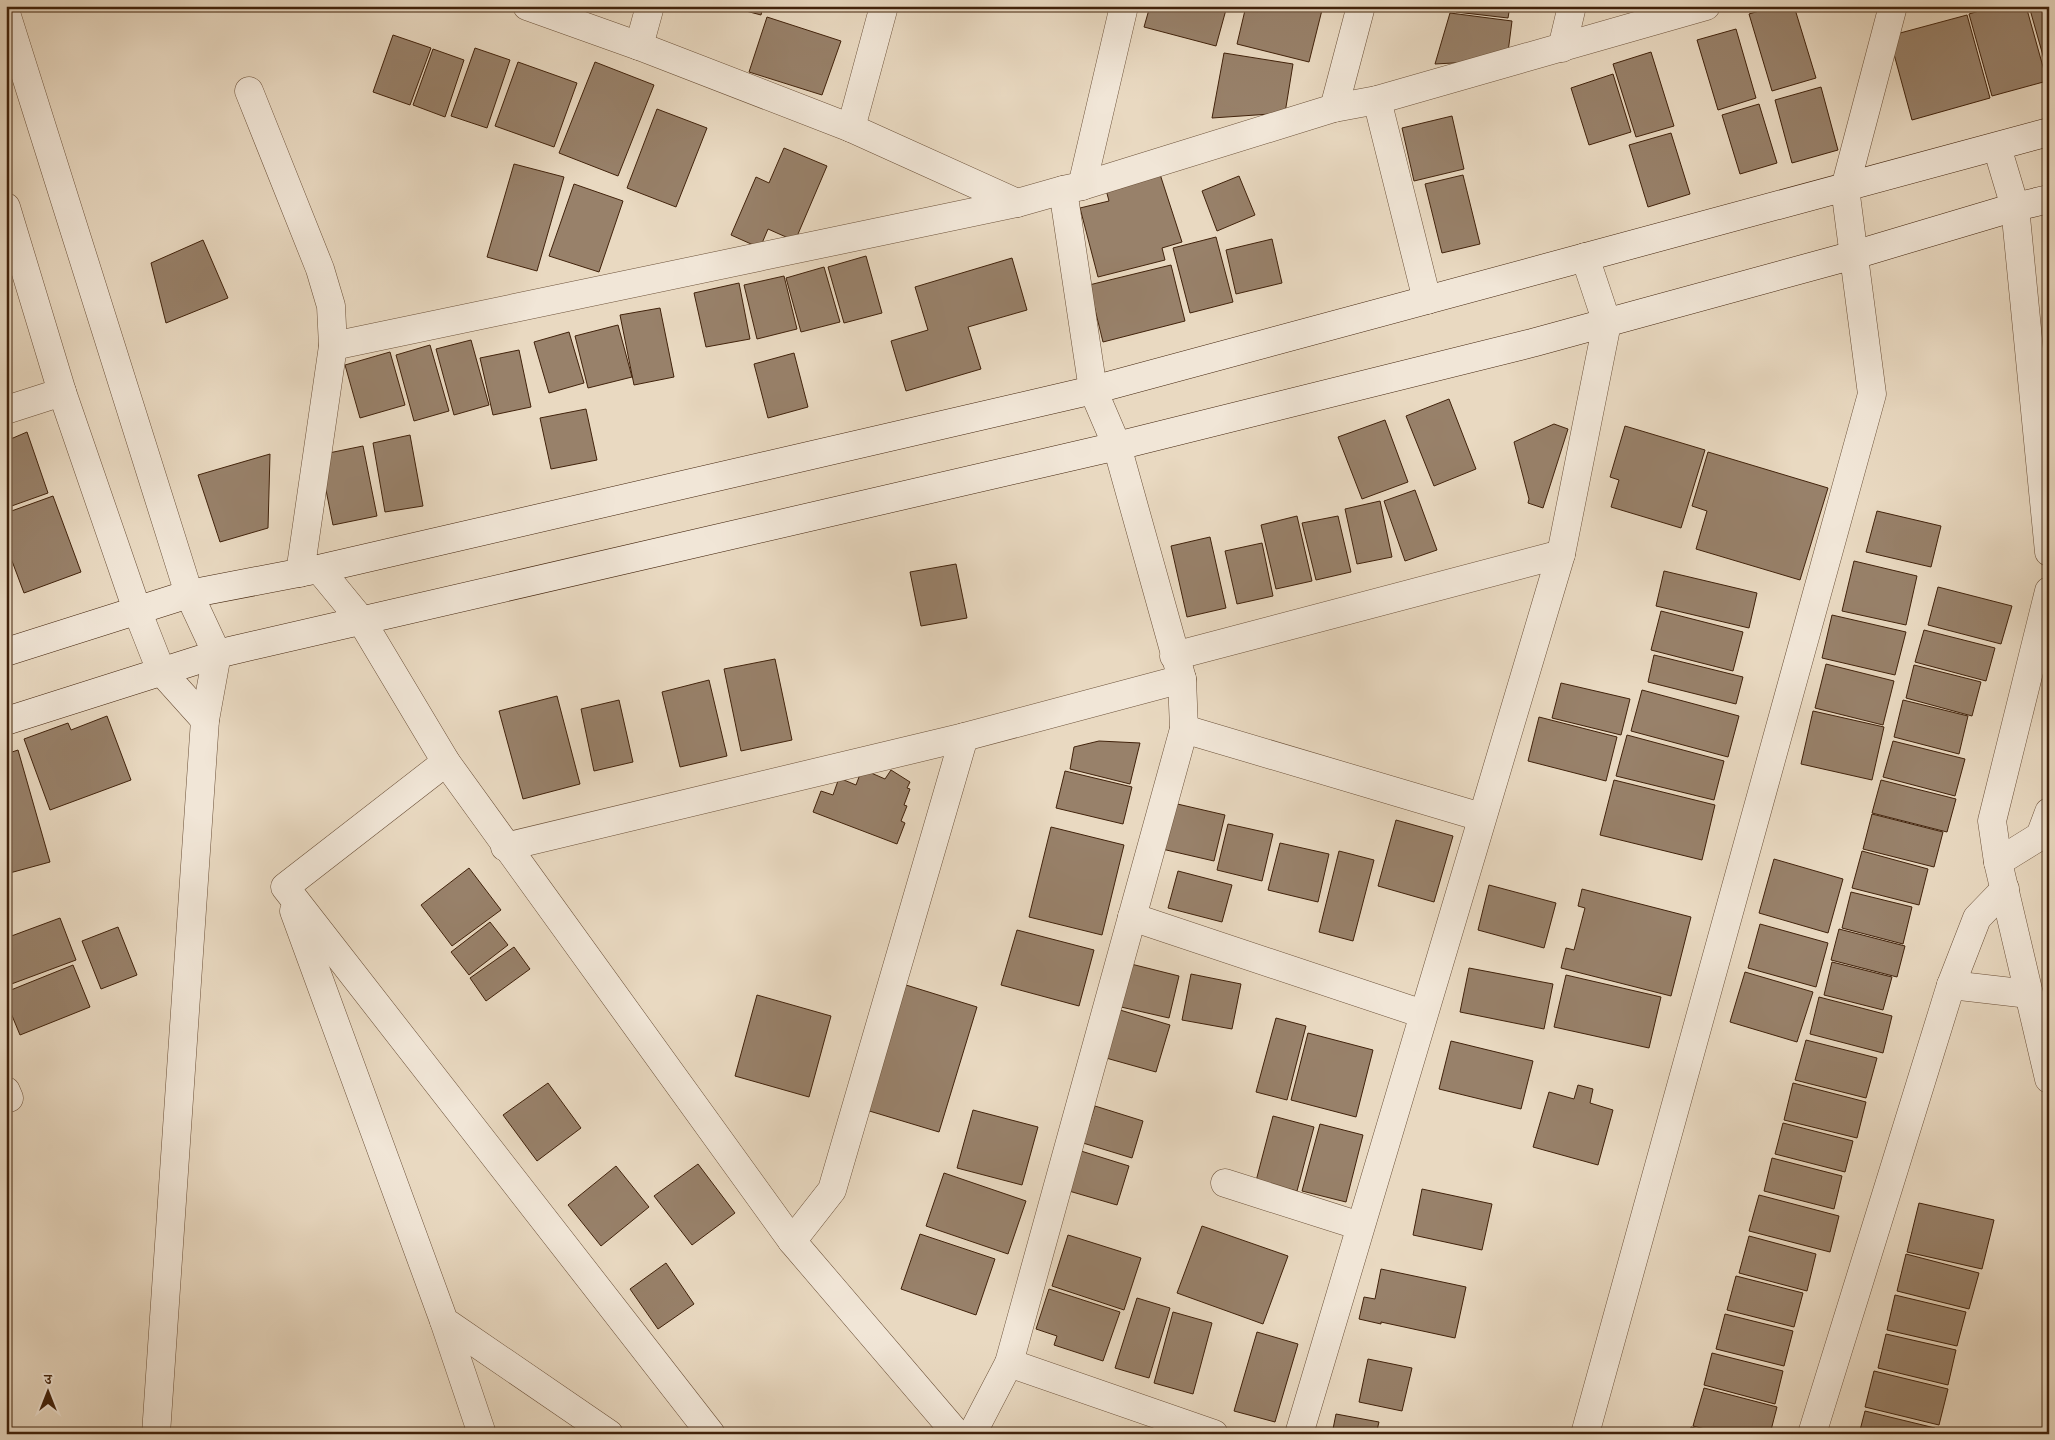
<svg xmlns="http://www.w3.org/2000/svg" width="2055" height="1440" font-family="'Gentium Book Plus','Noto Serif Devanagari',serif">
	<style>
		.building { fill: #98816a; stroke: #41220b }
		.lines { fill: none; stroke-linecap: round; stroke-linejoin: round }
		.street-casing { stroke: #6b5038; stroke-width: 29 }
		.secondary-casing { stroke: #41220b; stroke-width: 29 }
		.street { stroke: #f1e6d7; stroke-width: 28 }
		.secondary { stroke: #f1e6d7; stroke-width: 28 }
	</style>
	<rect width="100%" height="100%" fill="#e9d9c1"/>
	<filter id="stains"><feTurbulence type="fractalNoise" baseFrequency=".004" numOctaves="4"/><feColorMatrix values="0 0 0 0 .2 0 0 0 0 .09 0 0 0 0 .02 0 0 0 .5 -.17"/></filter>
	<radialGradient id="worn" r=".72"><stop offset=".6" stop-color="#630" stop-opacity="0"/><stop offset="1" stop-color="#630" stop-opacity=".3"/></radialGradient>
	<g class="building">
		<path d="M 727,6 L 763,6 L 761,15 Z"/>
		<path d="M 1150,6 L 1227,6 L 1216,46 L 1144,27 Z"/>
		<path d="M 1246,6 L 1323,6 L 1309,62 L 1237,44 Z"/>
		<path d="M 1457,6 L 1510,6 L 1508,18 L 1456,12 Z"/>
		<path d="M 1776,6 L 1794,6 L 1816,78 L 1772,91 L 1749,14 Z"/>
		<path d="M 1996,6 L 2026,6 L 2047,81 L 1992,96 L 1969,14 Z"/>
		<path d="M 2029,6 L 2049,6 L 2049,77 Z"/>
		<path d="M 1450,13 L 1512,21 L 1507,60 L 1435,64 Z"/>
		<path d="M 1967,15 L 1990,98 L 1912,120 L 1889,36 Z"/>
		<path d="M 767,17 L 841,41 L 822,95 L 749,72 Z"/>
		<path d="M 1736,29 L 1756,98 L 1718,110 L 1697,40 Z"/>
		<path d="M 393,35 L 431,48 L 410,105 L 373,92 Z"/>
		<path d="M 475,48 L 510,60 L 487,128 L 451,116 Z"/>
		<path d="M 433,49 L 464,60 L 445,117 L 413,105 Z"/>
		<path d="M 1651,52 L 1674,126 L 1636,137 L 1613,64 Z"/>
		<path d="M 1224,53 L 1293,64 L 1285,113 L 1212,118 Z"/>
		<path d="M 518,62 L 577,83 L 554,147 L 495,126 Z"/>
		<path d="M 595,62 L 654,85 L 618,176 L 559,153 Z"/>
		<path d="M 1613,74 L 1631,132 L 1589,145 L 1571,88 Z"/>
		<path d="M 1821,87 L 1838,150 L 1792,163 L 1775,100 Z"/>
		<path d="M 1759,104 L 1777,163 L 1740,174 L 1722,115 Z"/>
		<path d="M 657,109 L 707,128 L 676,207 L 627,188 Z"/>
		<path d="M 1452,116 L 1464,169 L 1414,181 L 1402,128 Z"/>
		<path d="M 1671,133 L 1690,194 L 1648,207 L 1629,145 Z"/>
		<path d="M 784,148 L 827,166 L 795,241 L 768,229 L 760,248 L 731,235 L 756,177 L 769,183 Z"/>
		<path d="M 514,164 L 564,177 L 537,271 L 487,257 Z"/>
		<path d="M 1158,168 L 1182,242 L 1162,248 L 1165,260 L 1098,277 L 1080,208 L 1109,201 L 1105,186 Z"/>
		<path d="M 1463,175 L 1480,244 L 1442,253 L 1425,184 Z"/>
		<path d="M 1239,176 L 1255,215 L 1217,231 L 1202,191 Z"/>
		<path d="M 574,184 L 623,201 L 599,272 L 549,256 Z"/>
		<path d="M 1216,237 L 1233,302 L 1190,313 L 1173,248 Z"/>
		<path d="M 1272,239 L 1282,283 L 1236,294 L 1226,250 Z"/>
		<path d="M 203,240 L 228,298 L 166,323 L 151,263 Z"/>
		<path d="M 866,256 L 882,313 L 844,323 L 828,267 Z"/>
		<path d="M 1012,258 L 1027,310 L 968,327 L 981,369 L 906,391 L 891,341 L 928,330 L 915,287 Z"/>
		<path d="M 1171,265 L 1185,321 L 1103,342 L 1089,285 Z"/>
		<path d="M 824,267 L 840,322 L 801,332 L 786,278 Z"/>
		<path d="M 784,276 L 797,329 L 757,339 L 744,285 Z"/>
		<path d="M 739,283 L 750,339 L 706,347 L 694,293 Z"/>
		<path d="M 660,308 L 674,377 L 634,385 L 620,315 Z"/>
		<path d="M 618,325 L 632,377 L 588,388 L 575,336 Z"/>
		<path d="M 569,332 L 584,383 L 549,393 L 534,342 Z"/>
		<path d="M 471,340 L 489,405 L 454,415 L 436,349 Z"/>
		<path d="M 430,345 L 449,411 L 414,421 L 396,355 Z"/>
		<path d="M 519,350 L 531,407 L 493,415 L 480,358 Z"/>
		<path d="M 390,352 L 405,405 L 360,418 L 345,365 Z"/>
		<path d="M 794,353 L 808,407 L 768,418 L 754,364 Z"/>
		<path d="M 1449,399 L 1476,469 L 1434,486 L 1406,416 Z"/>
		<path d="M 586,409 L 597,460 L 551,469 L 540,418 Z"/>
		<path d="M 1385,420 L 1408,482 L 1362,499 L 1338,437 Z"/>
		<path d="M 1554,424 L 1568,429 L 1543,508 L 1528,503 L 1529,499 L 1514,442 Z"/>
		<path d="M 1625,426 L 1705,450 L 1681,528 L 1611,507 L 1619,480 L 1610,477 Z"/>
		<path d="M 27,432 L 48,493 L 6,508 L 6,441 Z"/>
		<path d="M 410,435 L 423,506 L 385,512 L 373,443 Z"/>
		<path d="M 363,446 L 377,516 L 333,525 L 319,455 Z"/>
		<path d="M 1708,452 L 1828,488 L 1800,580 L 1696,549 L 1707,511 L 1692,506 Z"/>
		<path d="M 270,454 L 268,528 L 220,542 L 198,475 Z"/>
		<path d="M 1415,490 L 1437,550 L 1405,561 L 1384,501 Z"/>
		<path d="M 53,496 L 81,572 L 24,593 L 6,545 L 6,513 Z"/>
		<path d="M 1380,501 L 1392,557 L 1357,564 L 1345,509 Z"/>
		<path d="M 1877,511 L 1941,526 L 1931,567 L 1866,552 Z"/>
		<path d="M 1297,516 L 1312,581 L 1276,589 L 1261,525 Z"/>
		<path d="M 1338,516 L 1351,572 L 1316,580 L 1302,523 Z"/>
		<path d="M 1210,537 L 1226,608 L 1187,617 L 1171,546 Z"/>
		<path d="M 1262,543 L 1273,596 L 1237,604 L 1225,551 Z"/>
		<path d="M 1854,561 L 1917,576 L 1906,625 L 1842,611 Z"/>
		<path d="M 956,564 L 967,618 L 921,626 L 910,572 Z"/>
		<path d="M 1664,571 L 1757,593 L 1749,628 L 1656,606 Z"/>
		<path d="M 1938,587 L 2012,606 L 2001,644 L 1928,625 Z"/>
		<path d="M 1661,611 L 1743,632 L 1733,671 L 1651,650 Z"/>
		<path d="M 1832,615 L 1906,632 L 1895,675 L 1822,658 Z"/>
		<path d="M 1924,630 L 1995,648 L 1986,681 L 1915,662 Z"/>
		<path d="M 1654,655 L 1743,677 L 1736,704 L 1648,682 Z"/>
		<path d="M 775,659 L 792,740 L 741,751 L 724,669 Z"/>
		<path d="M 1826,664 L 1894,681 L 1883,725 L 1815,708 Z"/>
		<path d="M 1914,665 L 1981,682 L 1972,716 L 1906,698 Z"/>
		<path d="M 709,680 L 727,756 L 680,767 L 662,692 Z"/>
		<path d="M 1561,683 L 1630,699 L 1621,735 L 1552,718 Z"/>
		<path d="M 1642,690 L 1739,716 L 1728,757 L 1631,731 Z"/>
		<path d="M 557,696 L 580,784 L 523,799 L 499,711 Z"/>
		<path d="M 619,700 L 633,762 L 594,771 L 581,709 Z"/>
		<path d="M 1903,700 L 1968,716 L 1959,754 L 1894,737 Z"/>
		<path d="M 1813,711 L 1884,727 L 1872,780 L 1801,764 Z"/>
		<path d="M 107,716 L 131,780 L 50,810 L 24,739 L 68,723 L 71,730 Z"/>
		<path d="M 1539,717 L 1617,737 L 1606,781 L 1528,761 Z"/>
		<path d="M 1627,735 L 1724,761 L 1714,800 L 1616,776 Z"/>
		<path d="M 1099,741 L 1140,743 L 1130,784 L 1070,769 L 1074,747 Z"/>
		<path d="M 1893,741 L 1965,759 L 1955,796 L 1883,777 Z"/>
		<path d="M 18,750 L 50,862 L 6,874 L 6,754 Z"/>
		<path d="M 862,769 L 885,779 L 891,770 L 910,782 L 907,788 L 910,789 L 904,805 L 907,806 L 901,821 L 905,823 L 897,844 L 813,812 L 821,791 L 833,795 L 839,778 L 856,785 Z"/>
		<path d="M 1065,771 L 1132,787 L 1123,824 L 1056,808 Z"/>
		<path d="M 1614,780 L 1715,805 L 1702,860 L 1600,835 Z"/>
		<path d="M 1881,780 L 1956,799 L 1947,832 L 1872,813 Z"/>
		<path d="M 1173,803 L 1225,815 L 1214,861 L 1162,849 Z"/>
		<path d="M 1872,814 L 1943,832 L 1934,867 L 1863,849 Z"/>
		<path d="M 1396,820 L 1453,836 L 1434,902 L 1378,886 Z"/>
		<path d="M 1228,824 L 1273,834 L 1262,881 L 1217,870 Z"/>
		<path d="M 1051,827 L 1124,845 L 1102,935 L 1029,917 Z"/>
		<path d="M 1280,843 L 1329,854 L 1318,902 L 1268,890 Z"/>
		<path d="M 1339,851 L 1374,860 L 1353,941 L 1319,932 Z"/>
		<path d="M 1862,851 L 1928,869 L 1919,905 L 1852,888 Z"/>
		<path d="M 1774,859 L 1843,879 L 1828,933 L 1759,913 Z"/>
		<path d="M 469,868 L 501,910 L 452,946 L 421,905 Z"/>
		<path d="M 1178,871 L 1232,885 L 1222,922 L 1168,908 Z"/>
		<path d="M 1489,885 L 1556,903 L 1544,948 L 1478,930 Z"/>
		<path d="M 1582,889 L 1691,917 L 1671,996 L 1561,968 L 1566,948 L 1574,950 L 1585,908 L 1578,906 Z"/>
		<path d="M 1851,892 L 1912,907 L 1903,944 L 1842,928 Z"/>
		<path d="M 60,918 L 76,960 L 6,986 L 6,938 Z"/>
		<path d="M 490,922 L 508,945 L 469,975 L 451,952 Z"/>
		<path d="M 1760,924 L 1828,943 L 1816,987 L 1748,968 Z"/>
		<path d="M 118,927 L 137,975 L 101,989 L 82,941 Z"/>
		<path d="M 1839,929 L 1905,946 L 1897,977 L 1831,960 Z"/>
		<path d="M 1017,930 L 1094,950 L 1079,1006 L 1001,985 Z"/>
		<path d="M 514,947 L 530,969 L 486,1001 L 470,978 Z"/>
		<path d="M 1832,962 L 1892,977 L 1883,1010 L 1824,995 Z"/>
		<path d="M 1131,964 L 1179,976 L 1169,1018 L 1121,1007 Z"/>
		<path d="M 73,965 L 90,1007 L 20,1035 L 6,1001 L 6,992 Z"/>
		<path d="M 1469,968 L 1553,984 L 1544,1029 L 1460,1012 Z"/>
		<path d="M 1745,972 L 1813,992 L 1797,1042 L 1730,1022 Z"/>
		<path d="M 1191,974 L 1241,984 L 1232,1029 L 1182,1020 Z"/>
		<path d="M 1566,975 L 1661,997 L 1649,1048 L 1554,1027 Z"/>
		<path d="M 906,985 L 977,1007 L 939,1132 L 866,1110 Z"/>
		<path d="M 757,995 L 831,1016 L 809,1097 L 735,1076 Z"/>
		<path d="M 1819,997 L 1892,1016 L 1883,1053 L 1810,1034 Z"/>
		<path d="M 1120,1010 L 1170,1025 L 1156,1072 L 1106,1058 Z"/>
		<path d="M 1276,1018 L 1306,1026 L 1287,1100 L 1256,1092 Z"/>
		<path d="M 1308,1033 L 1373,1050 L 1356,1117 L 1291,1100 Z"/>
		<path d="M 1806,1040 L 1877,1058 L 1866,1098 L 1795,1080 Z"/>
		<path d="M 1451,1041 L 1533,1061 L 1521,1109 L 1439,1089 Z"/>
		<path d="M 548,1083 L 581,1128 L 537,1161 L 503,1115 Z"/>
		<path d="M 1793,1083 L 1866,1102 L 1857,1138 L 1784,1120 Z"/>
		<path d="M 1578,1085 L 1593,1089 L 1590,1103 L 1613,1110 L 1598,1165 L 1533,1147 L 1549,1092 L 1574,1099 Z"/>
		<path d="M 1095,1106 L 1143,1121 L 1132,1158 L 1083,1143 Z"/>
		<path d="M 973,1110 L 1038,1127 L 1022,1185 L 957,1168 Z"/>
		<path d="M 1273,1116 L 1314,1127 L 1297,1191 L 1256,1181 Z"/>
		<path d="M 1783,1123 L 1853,1141 L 1845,1172 L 1775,1154 Z"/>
		<path d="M 1320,1124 L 1363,1135 L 1346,1202 L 1302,1191 Z"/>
		<path d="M 1081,1151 L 1129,1166 L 1117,1205 L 1069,1191 Z"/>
		<path d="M 1772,1158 L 1842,1176 L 1834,1209 L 1764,1191 Z"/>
		<path d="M 698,1164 L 735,1213 L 692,1245 L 654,1196 Z"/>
		<path d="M 616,1166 L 649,1207 L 601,1246 L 568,1205 Z"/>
		<path d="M 944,1173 L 1026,1201 L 1008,1254 L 926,1226 Z"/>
		<path d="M 1422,1189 L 1492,1204 L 1482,1250 L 1413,1235 Z"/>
		<path d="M 1759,1195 L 1839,1216 L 1830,1252 L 1749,1231 Z"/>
		<path d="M 1919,1203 L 1994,1220 L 1982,1269 L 1907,1252 Z"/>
		<path d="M 1202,1226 L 1288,1256 L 1263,1324 L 1177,1293 Z"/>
		<path d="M 920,1234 L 995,1259 L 976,1315 L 901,1289 Z"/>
		<path d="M 1068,1235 L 1141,1258 L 1124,1310 L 1052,1286 Z"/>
		<path d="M 1749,1236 L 1816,1254 L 1807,1291 L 1739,1273 Z"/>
		<path d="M 1906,1254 L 1979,1273 L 1969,1309 L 1897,1291 Z"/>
		<path d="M 666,1263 L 694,1304 L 658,1329 L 630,1289 Z"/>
		<path d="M 1381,1269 L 1466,1287 L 1455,1338 L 1381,1322 L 1381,1324 L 1359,1319 L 1364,1297 L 1375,1299 Z"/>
		<path d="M 1736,1276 L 1803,1293 L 1794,1327 L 1727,1310 Z"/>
		<path d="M 1049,1289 L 1120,1312 L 1103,1361 L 1054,1345 L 1057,1336 L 1036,1329 Z"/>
		<path d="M 1895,1295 L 1966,1312 L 1957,1346 L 1887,1330 Z"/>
		<path d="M 1137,1298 L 1170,1308 L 1149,1378 L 1115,1368 Z"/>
		<path d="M 1173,1312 L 1212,1323 L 1193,1394 L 1154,1383 Z"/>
		<path d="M 1725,1314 L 1793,1331 L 1784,1366 L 1716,1349 Z"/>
		<path d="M 1257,1332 L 1298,1344 L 1275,1422 L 1234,1411 Z"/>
		<path d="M 1886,1334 L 1956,1350 L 1948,1385 L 1878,1368 Z"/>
		<path d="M 1712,1353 L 1783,1371 L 1775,1404 L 1704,1385 Z"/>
		<path d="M 1368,1359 L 1412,1368 L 1402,1411 L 1359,1402 Z"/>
		<path d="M 1874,1371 L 1948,1389 L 1939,1425 L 1865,1407 Z"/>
		<path d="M 1704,1388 L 1777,1407 L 1770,1434 L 1725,1434 L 1693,1426 Z"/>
		<path d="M 1865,1411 L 1935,1428 L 1934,1434 L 1859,1434 Z"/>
		<path d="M 1336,1414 L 1379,1422 L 1376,1434 L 1332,1434 Z"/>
		<path d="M 1691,1427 L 1717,1434 L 1689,1434 Z"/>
	</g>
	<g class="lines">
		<g class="street-casing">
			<g id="street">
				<path d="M 527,6 L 639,46 L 851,128 L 1017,203"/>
				<path d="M 6,13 L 189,594 L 217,654 L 205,720 L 156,1434"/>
				<path d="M 639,46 L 650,6"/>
				<path d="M 1562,48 L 1572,6"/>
				<path d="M 249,91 L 320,269 L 331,306 L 333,346 L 300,573"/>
				<path d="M 1377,100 L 1427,300"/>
				<path d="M 1334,108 L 1361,6"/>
				<path d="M 851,128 L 884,6"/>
				<path d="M 1997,147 L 2015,207 L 2049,552"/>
				<path d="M 1082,186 L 1124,6"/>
				<path d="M 6,207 L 62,392 L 137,610 L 161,671 L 205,720"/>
				<path d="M 333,346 L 1017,203 L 1063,190 L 1082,186 L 1334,108 L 1377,100 L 1706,6"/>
				<path d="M 6,410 L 62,392"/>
				<path d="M 319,569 L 361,620 L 446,762 L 792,1241 L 957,1434"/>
				<path d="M 2049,591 L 1992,821 L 1998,862 L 2049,1079"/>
				<path d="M 1174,656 L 1561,554"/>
				<path d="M 1184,729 L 1481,817"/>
				<path d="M 446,762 L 285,887 L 711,1434"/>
				<path d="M 505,847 L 964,737 L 1182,679"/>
				<path d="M 1998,862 L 2040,836 L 2049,812"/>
				<path d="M 294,911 L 444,1321 L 609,1434"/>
				<path d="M 1132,917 L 1423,1014"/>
				<path d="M 1951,985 L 2029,994"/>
				<path d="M 6,1091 L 9,1098"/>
				<path d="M 1225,1183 L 1360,1226"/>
				<path d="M 792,1241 L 832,1190 L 964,737"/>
				<path d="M 444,1321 L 482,1434"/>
				<path d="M 1009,1363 L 1214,1434"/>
				<path d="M 972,1434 L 1009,1363 L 1184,729 L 1182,679 L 1117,446 L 1093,390 L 1063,190"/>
				<path d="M 1299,1434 L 1561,554 L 1607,323 L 1585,257"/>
				<path d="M 1585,1434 L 1872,394 L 1845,188 L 1893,6"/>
				<path d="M 1812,1434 L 1951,985 L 1977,918 L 2005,889"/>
			</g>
		</g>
		<g class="secondary-casing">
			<g id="secondary">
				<path d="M 6,652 L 189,594 L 319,569 L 1093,390 L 2049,132"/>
				<path d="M 6,721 L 217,654 L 1117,446 L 1532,343 L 1854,255 L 2015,207 L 2049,199"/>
			</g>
		</g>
		<use href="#street" class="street"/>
		<use href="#secondary" class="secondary"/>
	</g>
	<rect width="2055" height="1440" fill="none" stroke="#e9d9c1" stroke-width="25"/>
	<rect x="8" y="8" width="2040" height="1425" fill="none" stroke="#41220b" stroke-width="2.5"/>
	<rect x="12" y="12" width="2030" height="1415" fill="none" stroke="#41220b"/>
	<g transform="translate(48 1392)" stroke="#f1e6d7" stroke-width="4" paint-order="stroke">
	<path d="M0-4L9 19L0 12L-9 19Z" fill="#41220b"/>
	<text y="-8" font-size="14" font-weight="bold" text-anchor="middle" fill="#41220b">उ</text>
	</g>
	<rect width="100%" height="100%" filter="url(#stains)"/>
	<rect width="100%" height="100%" fill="url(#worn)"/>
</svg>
